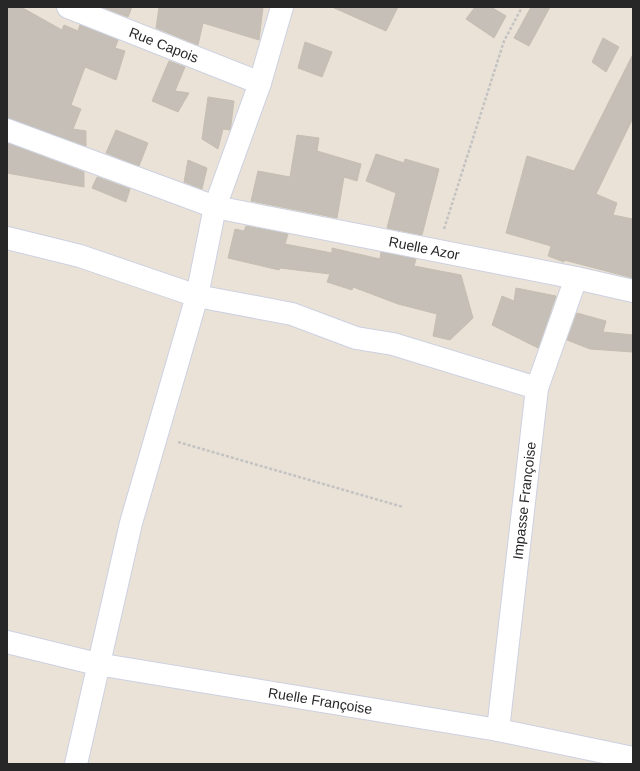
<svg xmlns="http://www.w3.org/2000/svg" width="640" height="771" font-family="Helvetica,sans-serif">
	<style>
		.building { fill: #c5bfb7; stroke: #c5beb1 }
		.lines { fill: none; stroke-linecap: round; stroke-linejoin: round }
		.minor-casing { stroke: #ccd1e1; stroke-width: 24 }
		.path { stroke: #c3c3c3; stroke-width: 2.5; stroke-dasharray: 3 2; stroke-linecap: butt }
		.minor { stroke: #fff; stroke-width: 22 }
		.labels { text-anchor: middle; stroke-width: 4; stroke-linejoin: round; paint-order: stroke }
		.street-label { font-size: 14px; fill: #272727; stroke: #fff }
	</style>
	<rect width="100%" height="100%" fill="#eae2d7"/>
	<g class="building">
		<path d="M 7,7 L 21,7 L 62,30 L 64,25 L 78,31 L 80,25 L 118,40 L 115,48 L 125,51 L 116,80 L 85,67 L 71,105 L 81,109 L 73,129 L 86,131 L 86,146 L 7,118 Z"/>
		<path d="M 102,7 L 132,7 L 128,17 Z"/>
		<path d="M 159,7 L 263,7 L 259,40 L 203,23 L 198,45 L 156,28 Z"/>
		<path d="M 332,7 L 398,7 L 386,31 Z"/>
		<path d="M 475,7 L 491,7 L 506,16 L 494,38 L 466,19 Z"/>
		<path d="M 531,7 L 550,7 L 529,46 L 514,38 Z"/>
		<path d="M 603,38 L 619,47 L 606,72 L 592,62 Z"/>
		<path d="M 305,42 L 332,52 L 322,77 L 298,68 Z"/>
		<path d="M 633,54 L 633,118 L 596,194 L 617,203 L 613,215 L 633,219 L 633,278 L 564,260 L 564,262 L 548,256 L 551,246 L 506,233 L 527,156 L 574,171 Z"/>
		<path d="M 169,61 L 185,67 L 175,91 L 189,93 L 178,112 L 152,101 Z"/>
		<path d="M 208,97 L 234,101 L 231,125 L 230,130 L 223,129 L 218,149 L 202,139 Z"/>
		<path d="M 116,130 L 148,143 L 139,166 L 106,153 Z"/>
		<path d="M 297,135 L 319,138 L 317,151 L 361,164 L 357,181 L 344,177 L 337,218 L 251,201 L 258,171 L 290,177 Z"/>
		<path d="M 7,143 L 84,172 L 84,187 L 7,173 Z"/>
		<path d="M 376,154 L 404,163 L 405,159 L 439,169 L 422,235 L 387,228 L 396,193 L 366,181 Z"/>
		<path d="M 188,160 L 207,168 L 202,189 L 184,182 Z"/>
		<path d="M 97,177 L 130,189 L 126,202 L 92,188 Z"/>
		<path d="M 246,226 L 288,234 L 285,244 L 332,253 L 332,248 L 380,259 L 381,252 L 416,259 L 414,266 L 461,275 L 473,318 L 450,340 L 433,336 L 437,314 L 398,304 L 353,287 L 352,290 L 327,282 L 330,274 L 280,268 L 279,270 L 228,258 L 235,229 L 244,231 Z"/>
		<path d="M 516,288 L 556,296 L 538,348 L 492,325 L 502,296 L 514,301 Z"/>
		<path d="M 577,313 L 606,321 L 603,332 L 633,335 L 633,352 L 590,349 L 567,340 Z"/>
	</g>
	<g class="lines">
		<g class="minor-casing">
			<g id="minor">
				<path id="s1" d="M 68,7 L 260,83"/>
				<path id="s2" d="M 7,130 L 215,207 L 576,278 L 633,291"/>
				<path d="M 7,238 L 80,256 L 197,296 L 292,314 L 356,338 L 393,344 L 537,388"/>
				<path id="s3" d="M 7,642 L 97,664 L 498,730 L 633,758"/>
				<path id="s4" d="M 498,730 L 537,388 L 576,278"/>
				<path d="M 76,764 L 131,523 L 197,296 L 215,207 L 260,83 L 282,7"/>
			</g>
		</g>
		<g class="path">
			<path d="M 444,229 L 504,41 L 522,7"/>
			<path d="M 178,442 L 403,507"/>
		</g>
		<use href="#minor" class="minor"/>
	</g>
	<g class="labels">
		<g class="street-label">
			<text dy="5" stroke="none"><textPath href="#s1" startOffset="103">Rue Capois</textPath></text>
			<text dy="5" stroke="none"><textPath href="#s2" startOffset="435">Ruelle Azor</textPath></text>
			<text dy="5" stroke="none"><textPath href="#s4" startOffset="231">Impasse Françoise</textPath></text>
			<text dy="5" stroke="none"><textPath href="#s3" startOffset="319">Ruelle Françoise</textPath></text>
		</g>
	</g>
	<rect width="640" height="771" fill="none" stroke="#272727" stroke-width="16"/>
</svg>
